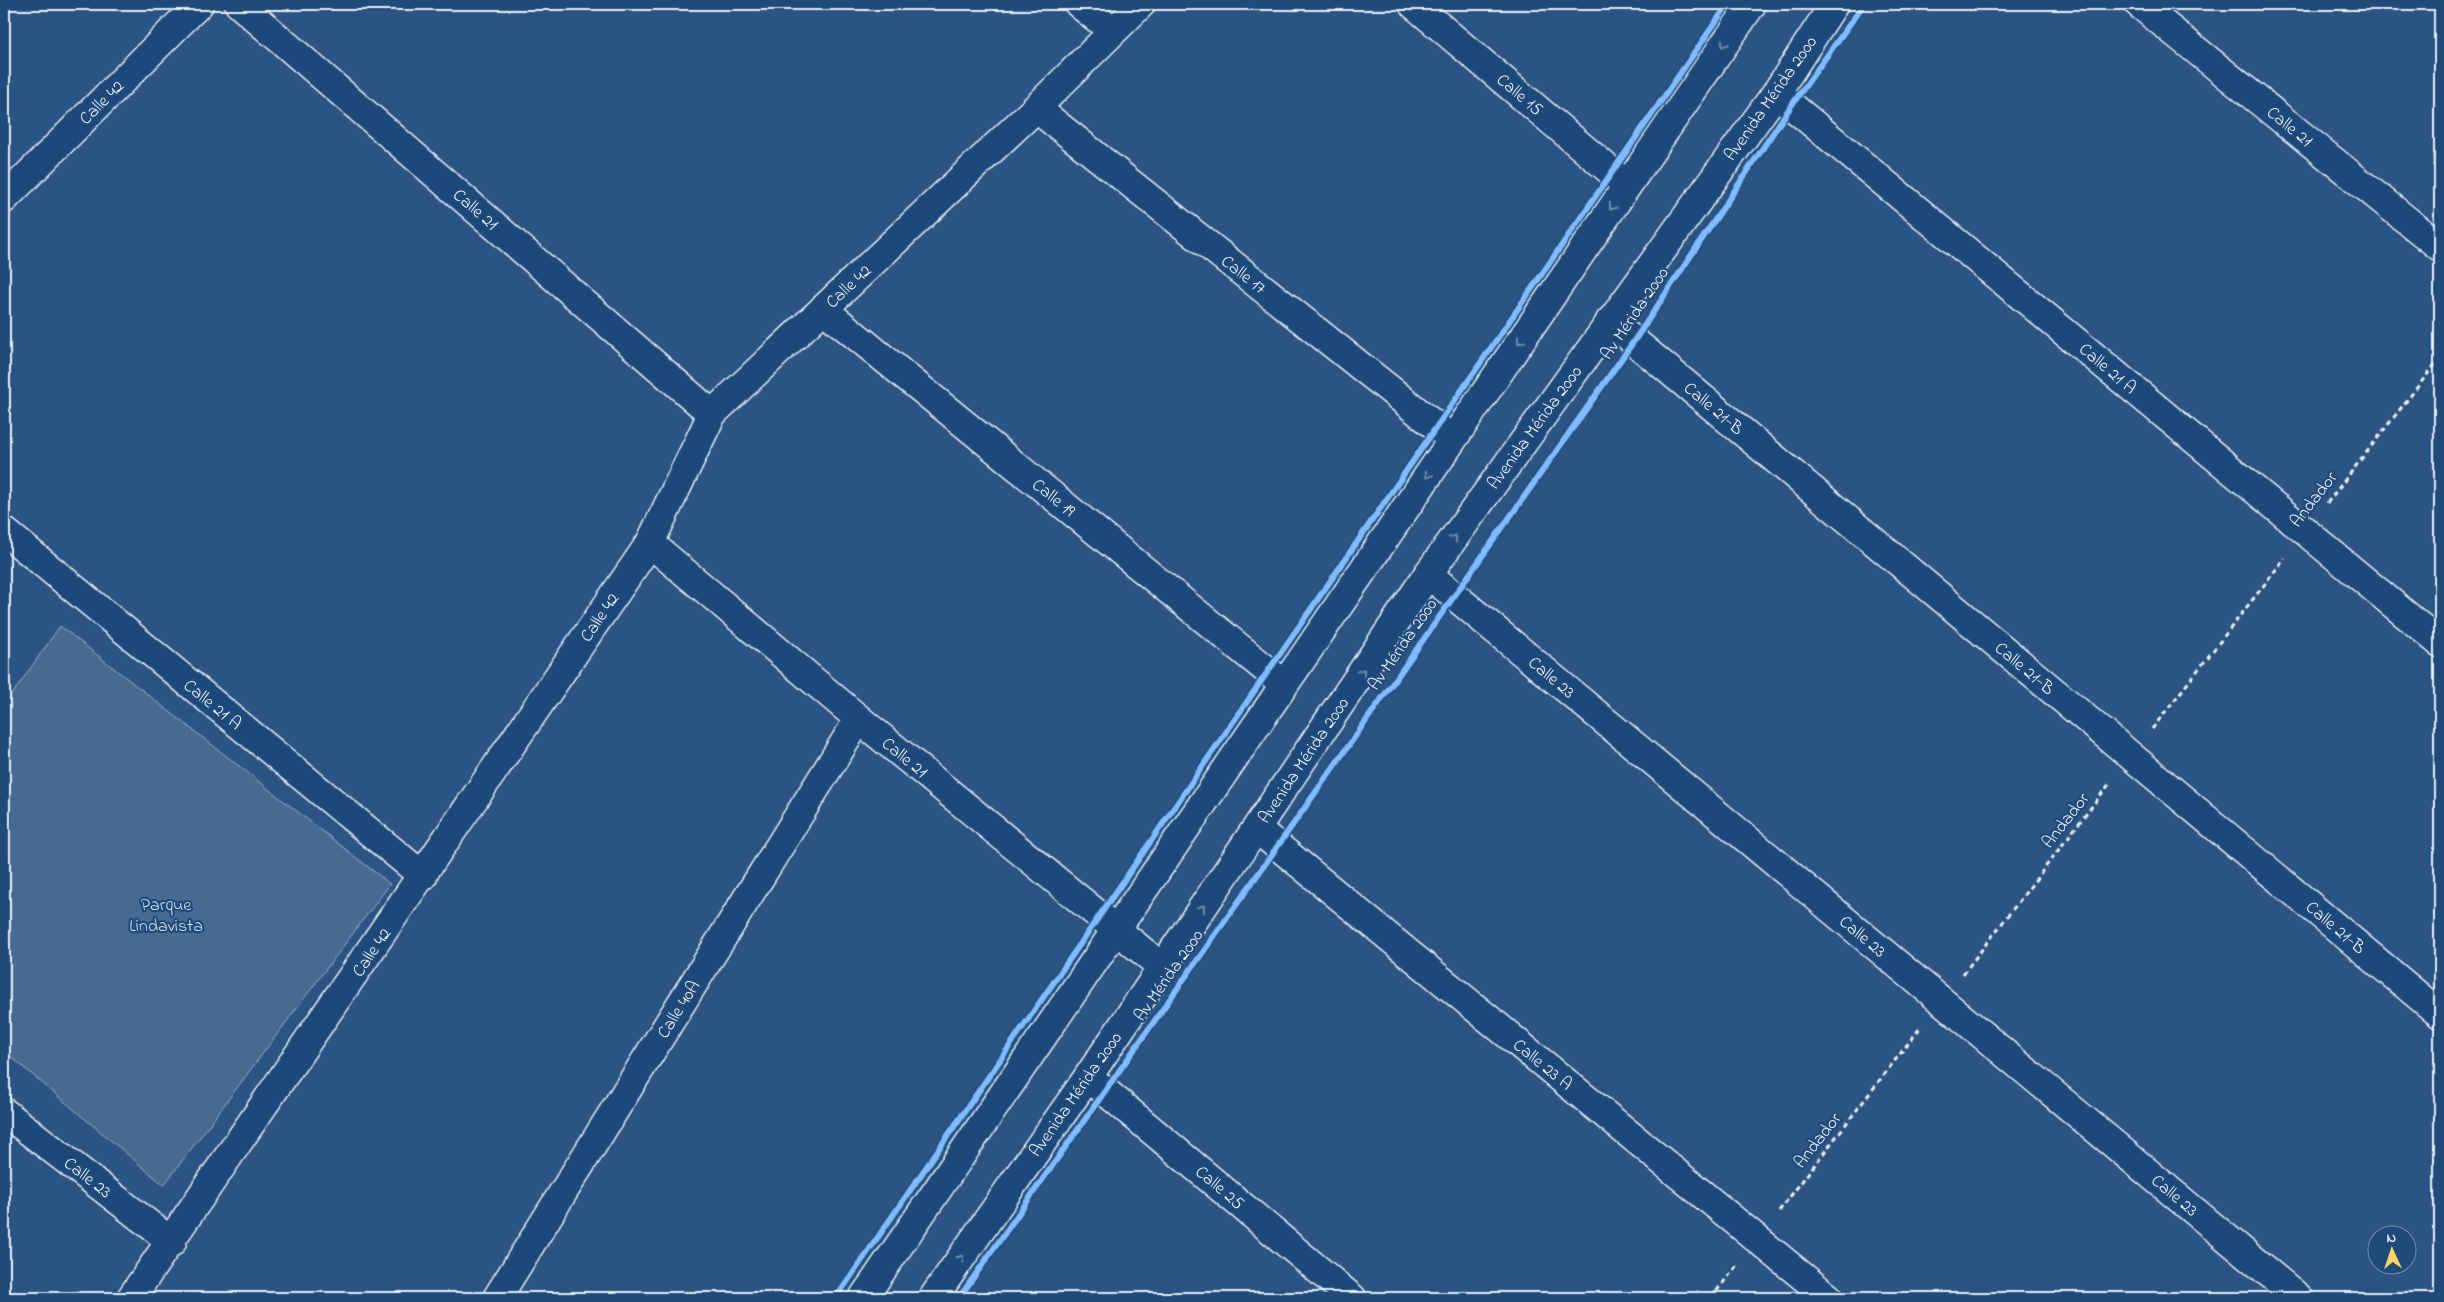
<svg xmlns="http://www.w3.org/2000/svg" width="2444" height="1302" font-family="'Indie Flower',sans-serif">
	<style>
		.green { fill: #476b93; stroke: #98aec6 }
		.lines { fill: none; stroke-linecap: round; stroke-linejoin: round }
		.minor-casing { stroke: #e8f1f8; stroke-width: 31 }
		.major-casing { stroke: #e8f1f8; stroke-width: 31 }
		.path { stroke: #e8f1f8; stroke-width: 3; stroke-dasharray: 5 4; stroke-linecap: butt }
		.minor { stroke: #1f4a7a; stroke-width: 28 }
		.major { stroke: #1f4a7a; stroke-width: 28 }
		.cycleway-casing { stroke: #1f4a7a; stroke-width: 9 }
		.cycleway { stroke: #80bcff; stroke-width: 6 }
		.oneway { stroke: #6f8dac }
		.labels { text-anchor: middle; stroke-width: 4.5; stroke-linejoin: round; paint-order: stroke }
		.street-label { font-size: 18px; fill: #e8f1f8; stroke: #1f4a7a }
		.park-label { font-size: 18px; fill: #d0dde9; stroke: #1f4a7a }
	</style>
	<rect width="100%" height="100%" fill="#2b5482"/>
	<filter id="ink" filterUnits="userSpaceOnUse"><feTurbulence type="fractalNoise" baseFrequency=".02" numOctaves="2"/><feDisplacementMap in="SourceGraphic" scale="10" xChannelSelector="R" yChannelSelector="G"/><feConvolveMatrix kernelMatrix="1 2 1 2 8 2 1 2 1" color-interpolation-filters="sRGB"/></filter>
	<g filter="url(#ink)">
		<path class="green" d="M 60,626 L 390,884 L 164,1185 L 4,1051 L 4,706 Z"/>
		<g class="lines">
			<g class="minor-casing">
				<g id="minor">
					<path d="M 239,4 L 712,414"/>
					<path d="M 1079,4 L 1113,31"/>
					<path d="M 1413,4 L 1627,185"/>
					<path d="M 2139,4 L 2440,247"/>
					<path d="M 1776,93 L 2440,643"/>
					<path d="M 1036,108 L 1452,439"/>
					<path d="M 4,199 L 199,4"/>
					<path d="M 823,309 L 1284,684"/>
					<path d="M 1610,321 L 2440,1014"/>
					<path d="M 4,531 L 423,876"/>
					<path d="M 650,543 L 859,719 L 1162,967"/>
					<path d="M 1428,574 L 2299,1298"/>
					<path d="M 1257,829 L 1829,1298"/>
					<path d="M 1088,1077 L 1352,1298"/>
					<path d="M 4,1112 L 172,1242"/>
					<path d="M 131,1298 L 650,543 L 712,414 L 1036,108 L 1141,4"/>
					<path d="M 497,1298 L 859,719"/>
				</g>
			</g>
			<g class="major-casing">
				<g id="major">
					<path d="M 863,1298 L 1752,4"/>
					<path d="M 933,1298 L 1088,1077 L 1428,574 L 1776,93 L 1834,4"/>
				</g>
			</g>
			<g class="path">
				<path d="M 2327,503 L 2440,358"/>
				<path d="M 2152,729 L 2285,558"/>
				<path d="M 1963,974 L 2110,783"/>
				<path d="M 1779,1211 L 1920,1028"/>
				<path d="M 1711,1298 L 1737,1265"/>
			</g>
			<use href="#minor" class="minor"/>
			<use href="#major" class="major"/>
			<g class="cycleway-casing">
				<g id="cycleway">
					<path d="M 836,1298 L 1728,4"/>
					<path d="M 959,1298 L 1634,341 L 1791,106 L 1864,4"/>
				</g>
			</g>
			<use href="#cycleway" class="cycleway"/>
		</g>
		<defs><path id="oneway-chevron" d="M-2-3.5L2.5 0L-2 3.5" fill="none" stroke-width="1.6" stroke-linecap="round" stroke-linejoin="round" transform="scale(1.25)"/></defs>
		<g class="oneway">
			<use href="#oneway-chevron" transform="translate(1724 44) rotate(124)"/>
			<use href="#oneway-chevron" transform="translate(1612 207) rotate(125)"/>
			<use href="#oneway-chevron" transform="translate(1520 341) rotate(125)"/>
			<use href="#oneway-chevron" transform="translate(1428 475) rotate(124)"/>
			<use href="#oneway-chevron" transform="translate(1454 538) rotate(-54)"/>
			<use href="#oneway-chevron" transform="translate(1362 672) rotate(-56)"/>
			<use href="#oneway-chevron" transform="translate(1202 908) rotate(-56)"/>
			<use href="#oneway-chevron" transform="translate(961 1258) rotate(-55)"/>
		</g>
	</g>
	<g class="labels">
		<g class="street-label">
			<text transform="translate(1520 94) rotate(40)" y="6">Calle 15</text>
			<text transform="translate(1770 98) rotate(-55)" y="6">Avenida Mérida 2000</text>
			<text transform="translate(101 102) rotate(-45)" y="6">Calle 42</text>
			<text transform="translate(2290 126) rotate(39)" y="6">Calle 21</text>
			<text transform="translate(476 209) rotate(41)" y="6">Calle 21</text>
			<text transform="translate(1244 274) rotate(38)" y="6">Calle 17</text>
			<text transform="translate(848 286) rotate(-43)" y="6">Calle 42</text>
			<text transform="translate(1634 313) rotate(-56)" y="6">Av Mérida 2000</text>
			<text transform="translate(2108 368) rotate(40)" y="6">Calle 21 A</text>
			<text transform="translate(1714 408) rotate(40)" y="6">Calle 21-B</text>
			<text transform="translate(1534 427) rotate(-54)" y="6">Avenida Mérida 2000</text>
			<text transform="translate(1054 497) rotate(39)" y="6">Calle 19</text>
			<text transform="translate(2313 499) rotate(-52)" y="6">Andador</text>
			<text transform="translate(599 617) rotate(-56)" y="6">Calle 42</text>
			<text transform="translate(1402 644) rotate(-55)" y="6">Av Mérida 2000</text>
			<text transform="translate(2025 668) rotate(40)" y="6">Calle 21-B</text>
			<text transform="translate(1552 677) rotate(40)" y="6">Calle 23</text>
			<text transform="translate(213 704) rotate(39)" y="6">Calle 21 A</text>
			<text transform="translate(905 757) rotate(39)" y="6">Calle 21</text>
			<text transform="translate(1303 760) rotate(-56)" y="6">Avenida Mérida 2000</text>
			<text transform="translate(2065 820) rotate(-52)" y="6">Andador</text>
			<text transform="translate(2336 927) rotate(40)" y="6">Calle 21-B</text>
			<text transform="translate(1863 936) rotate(40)" y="6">Calle 23</text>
			<text transform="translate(371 952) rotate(-56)" y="6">Calle 42</text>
			<text transform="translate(1168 975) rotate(-55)" y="6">Av Mérida 2000</text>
			<text transform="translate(678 1009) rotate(-58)" y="6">Calle 40A</text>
			<text transform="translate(1543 1064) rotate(39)" y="6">Calle 23 A</text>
			<text transform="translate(1075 1094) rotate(-55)" y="6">Avenida Mérida 2000</text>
			<text transform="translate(1817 1140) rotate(-52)" y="6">Andador</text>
			<text transform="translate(88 1177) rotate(38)" y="6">Calle 23</text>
			<text transform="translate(1220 1187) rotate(40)" y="6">Calle 25</text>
			<text transform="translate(2175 1195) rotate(40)" y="6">Calle 23</text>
		</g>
		<g class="park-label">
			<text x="166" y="910">Parque<tspan x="166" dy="21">Lindavista</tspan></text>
		</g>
	</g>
	<rect width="2444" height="1302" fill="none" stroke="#1f4a7a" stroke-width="20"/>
	<rect x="10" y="10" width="2424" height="1282" fill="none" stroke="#e8f1f8" stroke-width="2" filter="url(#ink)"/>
	<g transform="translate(2392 1250) rotate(357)"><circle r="24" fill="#1f4a7a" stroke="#6f8dac"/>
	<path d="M0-4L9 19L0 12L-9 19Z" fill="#ffd166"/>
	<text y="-8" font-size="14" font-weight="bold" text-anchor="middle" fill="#e8f1f8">N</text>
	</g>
</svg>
